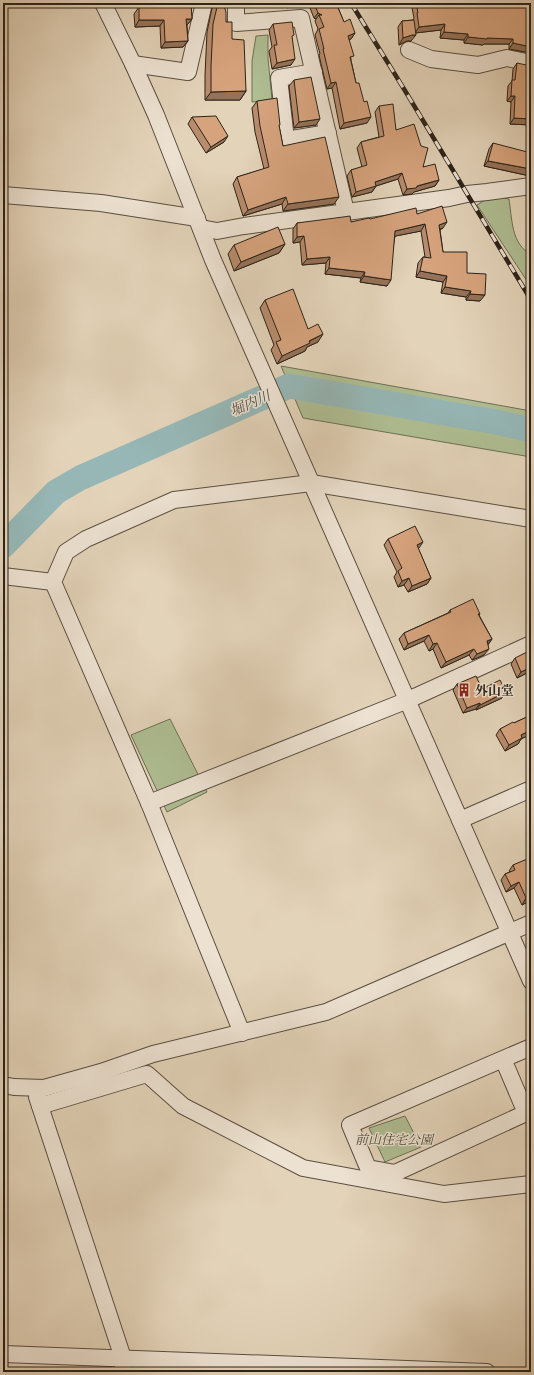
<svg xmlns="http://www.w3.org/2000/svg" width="534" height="1375" font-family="Cardo,'Noto Serif JP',serif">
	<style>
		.green { fill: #afbe93; stroke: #6d7056 }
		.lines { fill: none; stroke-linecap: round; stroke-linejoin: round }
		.river { stroke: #96b7b6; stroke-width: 25 }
		.minor-casing { stroke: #594f42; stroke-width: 18 }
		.minor { stroke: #ede2d2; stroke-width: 16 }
		.rail-casing { stroke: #2b231a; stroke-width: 4.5 }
		.rail { stroke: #ede2d2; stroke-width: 3; stroke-dasharray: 9; stroke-linecap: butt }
		.wall { fill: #b88c6c; stroke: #2b231a }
		.shaded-wall { fill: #967258; stroke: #2b231a }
		.building { fill: #d6a37d; stroke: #2b231a }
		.labels { text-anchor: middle; stroke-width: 3; stroke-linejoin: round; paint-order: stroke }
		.poi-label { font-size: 13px; font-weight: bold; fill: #2b231a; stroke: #ede2d2; text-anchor: start }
		.park-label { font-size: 13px; font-style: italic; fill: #4c4a38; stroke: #ede2d2 }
		.water-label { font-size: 14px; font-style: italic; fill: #4b4f49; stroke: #ede2d2 }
	</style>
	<rect width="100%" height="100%" fill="#e3d3b9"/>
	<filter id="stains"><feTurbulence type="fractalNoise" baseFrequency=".005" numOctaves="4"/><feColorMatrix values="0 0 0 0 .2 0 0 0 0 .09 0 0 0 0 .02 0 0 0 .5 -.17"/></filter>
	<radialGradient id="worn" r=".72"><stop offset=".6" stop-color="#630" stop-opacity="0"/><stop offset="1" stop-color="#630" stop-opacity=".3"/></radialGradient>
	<g class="green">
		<path d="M 268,35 L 268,58 L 272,100 L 252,102 L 252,61 L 256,36 Z"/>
		<path d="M 498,197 L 509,199 C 512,217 511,245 531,254 L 531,287 L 477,205 L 488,198 Z"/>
		<path d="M 281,366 L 531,411 L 531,457 L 303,418 Z"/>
		<path d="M 170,719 L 207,792 L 167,812 L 131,735 Z"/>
		<path d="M 405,1116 L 421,1147 L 385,1162 L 369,1128 Z"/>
	</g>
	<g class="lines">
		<path class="river" d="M 3,546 L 56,492 L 80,478 L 289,386 L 496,422 L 531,430"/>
		<g class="minor-casing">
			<g id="minor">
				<path d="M 103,3 L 133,64 L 156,115 L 213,260 L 531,981"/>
				<path d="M 236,3 L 236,23 L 301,18 L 346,212"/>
				<path d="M 409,50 L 431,59 L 478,65 L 507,58 L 531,63"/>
				<path d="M 133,64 L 188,72 L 204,3"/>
				<path d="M 314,72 L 279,78 L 286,140 L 328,133"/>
				<path d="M 3,195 L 101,203 L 197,218"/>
				<path d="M 201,228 L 217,231 L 244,226 L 449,198 L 467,194 L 487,192 L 531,186"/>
				<path d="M 3,576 L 53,582"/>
				<path d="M 149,803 L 408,700 L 531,644"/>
				<path d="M 460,820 L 531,789"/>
				<path d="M 242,1033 L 149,803 L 53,582 L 66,552 L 86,539 L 174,500 L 311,483 L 531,519"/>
				<path d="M 503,1059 L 526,1113 L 395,1173 L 368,1168 L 350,1125 L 531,1047"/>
				<path d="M 3,1085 L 14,1087 L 44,1088 L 101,1072 L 153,1054 L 326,1012 L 531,923"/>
				<path d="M 37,1097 L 123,1358 L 123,1372"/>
				<path d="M 40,1106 L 147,1074 L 183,1106 L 303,1168 L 444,1194 L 531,1184"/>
				<path d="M 3,1354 L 487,1372"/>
			</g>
		</g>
		<use href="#minor" class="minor"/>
		<g class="rail-casing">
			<path id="rail" d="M 351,3 L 404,89 L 531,300"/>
		</g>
		<use href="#rail" class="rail"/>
	</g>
	<g class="wall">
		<path d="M 161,3 L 191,3 L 192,19 L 187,25 L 188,41 L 183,47 L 161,48 L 160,26 L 135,27 L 134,14 L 139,7 L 161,7 Z"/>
		<path d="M 213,3 L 223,3 L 226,22 L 232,39 L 246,91 L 240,100 L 205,100 L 205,75 L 207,32 Z"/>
		<path d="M 308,3 L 336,3 L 344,22 L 355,33 L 351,39 L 349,40 L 351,60 L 356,83 L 367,123 L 340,129 L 332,88 L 327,89 L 319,55 L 320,54 L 315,35 L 318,29 L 315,21 L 316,19 L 314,18 Z"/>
		<path d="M 411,3 L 531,3 L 531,53 L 509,49 L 509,44 L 484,44 L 483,45 L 464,43 L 464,40 L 440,38 L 441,30 L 415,33 L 411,41 L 407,41 L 399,45 L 398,27 L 402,21 L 413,20 L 414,18 Z"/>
		<path d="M 273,24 L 292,38 L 291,65 L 272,69 L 269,51 L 272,47 L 269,30 Z"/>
		<path d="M 517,63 L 531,125 L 510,124 L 511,102 L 507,101 L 508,86 L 512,81 L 513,69 Z"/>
		<path d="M 294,80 L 316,125 L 294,128 L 289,86 Z"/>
		<path d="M 257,101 L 279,126 L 283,146 L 334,204 L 283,211 L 282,204 L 243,216 L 233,184 L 237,177 L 264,169 L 255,132 L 252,108 Z"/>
		<path d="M 379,106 L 423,167 L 439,180 L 435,186 L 414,192 L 412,194 L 403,195 L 398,179 L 376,186 L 372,192 L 352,197 L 347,176 L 351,170 L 362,167 L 357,148 L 361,142 L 379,137 L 375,112 Z"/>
		<path d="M 192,117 L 224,142 L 206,153 L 188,124 Z"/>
		<path d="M 493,143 L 530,176 L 484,166 L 489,149 Z"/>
		<path d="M 417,214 L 443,228 L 440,230 L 443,252 L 467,273 L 480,301 L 466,300 L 466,297 L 441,293 L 443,282 L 416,277 L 418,263 L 423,257 L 425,257 L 421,231 L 395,236 L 387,286 L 360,282 L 361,278 L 325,274 L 326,263 L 302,265 L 300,242 L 293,243 L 293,229 L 297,223 L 351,222 Z"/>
		<path d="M 285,244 L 279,253 L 234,271 L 228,254 L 234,245 Z"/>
		<path d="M 265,300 L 308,329 L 318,342 L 307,347 L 305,351 L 277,364 L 271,350 L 274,345 L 260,308 Z"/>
		<path d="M 388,539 L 419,548 L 418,548 L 431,578 L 427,584 L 408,592 L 404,585 L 398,587 L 394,577 L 397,572 L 384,545 Z"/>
		<path d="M 450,610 L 480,614 L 479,615 L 492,639 L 488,645 L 484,655 L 472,660 L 469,655 L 441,668 L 433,649 L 429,651 L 424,641 L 404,650 L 399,639 L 404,633 L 448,613 Z"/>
		<path d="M 515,658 L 531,671 L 517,678 L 511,664 Z"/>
		<path d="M 457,684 L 482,689 L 506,692 L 502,698 L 476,710 L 476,709 L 463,713 L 453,690 Z"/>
		<path d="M 531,715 L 531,734 L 521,739 L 518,744 L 505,751 L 496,735 L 500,729 L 514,723 Z"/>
		<path d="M 531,859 L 531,900 L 522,905 L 514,888 L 506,892 L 501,880 L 505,874 L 510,872 L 509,871 L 513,865 Z"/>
	</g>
	<g class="shaded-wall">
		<path d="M 276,3 L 291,3 L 288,8 Z"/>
		<path d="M 318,13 L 322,15 L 319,15 L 316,19 L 314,18 Z"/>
		<path d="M 186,19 L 192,19 L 187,25 L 182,25 Z"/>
		<path d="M 139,20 L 164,20 L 160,26 L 135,27 Z"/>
		<path d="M 445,24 L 441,30 L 415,33 L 419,27 Z"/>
		<path d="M 444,32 L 468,34 L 464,40 L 440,38 Z"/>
		<path d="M 355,33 L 351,39 L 344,41 L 348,36 Z"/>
		<path d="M 412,35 L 416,35 L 411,41 L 407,41 L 399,45 L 403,38 Z"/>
		<path d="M 468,37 L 513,39 L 509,44 L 484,44 L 483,45 L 464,43 Z"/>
		<path d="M 188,41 L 183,47 L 161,48 L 165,42 Z"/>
		<path d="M 513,43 L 531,47 L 531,53 L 509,49 Z"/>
		<path d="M 295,59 L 291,65 L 272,69 L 277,63 Z"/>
		<path d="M 336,82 L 332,88 L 327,89 L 331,83 Z"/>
		<path d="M 246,91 L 240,100 L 205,100 L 211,92 Z"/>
		<path d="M 511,96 L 515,96 L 511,102 L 507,101 Z"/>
		<path d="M 371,117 L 367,123 L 340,129 L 344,123 Z"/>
		<path d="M 514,118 L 531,119 L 531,125 L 510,124 Z"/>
		<path d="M 320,119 L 316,125 L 294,128 L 299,122 Z"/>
		<path d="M 228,136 L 224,142 L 206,153 L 211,147 Z"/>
		<path d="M 488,161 L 531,169 L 531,175 L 530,176 L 484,166 Z"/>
		<path d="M 402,173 L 398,179 L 376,186 L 372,192 L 352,197 L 356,192 L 375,182 Z"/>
		<path d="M 439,180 L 435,186 L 414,192 L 412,194 L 403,195 L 407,189 Z"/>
		<path d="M 286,197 L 282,204 L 243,216 L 248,210 Z"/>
		<path d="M 339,197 L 334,204 L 283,211 L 288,204 Z"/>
		<path d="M 447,222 L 443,228 L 435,231 L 439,225 Z"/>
		<path d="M 425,224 L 421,231 L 391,237 L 395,231 Z"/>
		<path d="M 304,236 L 300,242 L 293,243 L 297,237 Z"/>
		<path d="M 285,244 L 279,253 L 234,271 L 241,262 Z"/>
		<path d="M 330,257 L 326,263 L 302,265 L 307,259 Z"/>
		<path d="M 329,268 L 365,272 L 361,278 L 325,274 Z"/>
		<path d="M 420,271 L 447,276 L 443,282 L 416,277 Z"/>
		<path d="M 364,276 L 391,280 L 387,286 L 360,282 Z"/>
		<path d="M 445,287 L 471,291 L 466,297 L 441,293 Z"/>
		<path d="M 470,294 L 485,295 L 480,301 L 466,300 Z"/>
		<path d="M 323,334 L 318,342 L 307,347 L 305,351 L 277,364 L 282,356 Z"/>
		<path d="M 423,542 L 419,548 L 412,551 L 417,545 Z"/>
		<path d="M 409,578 L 404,585 L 398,587 L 402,581 Z"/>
		<path d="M 431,578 L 427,584 L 408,592 L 412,586 Z"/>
		<path d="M 429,635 L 424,641 L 404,650 L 408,644 Z"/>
		<path d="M 492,639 L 487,645 L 487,641 Z"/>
		<path d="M 437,643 L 433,649 L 429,651 L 433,644 Z"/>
		<path d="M 474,649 L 469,655 L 441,668 L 446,662 Z"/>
		<path d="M 489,649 L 484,655 L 472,660 L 477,654 Z"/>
		<path d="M 531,667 L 531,671 L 517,678 L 521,672 Z"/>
		<path d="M 506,692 L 502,698 L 476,710 L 480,705 Z"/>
		<path d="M 480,703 L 476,709 L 463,713 L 467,708 Z"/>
		<path d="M 531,730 L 531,734 L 521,739 L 518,744 L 505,751 L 509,745 L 521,735 Z"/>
		<path d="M 519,882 L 514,888 L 506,892 L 511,886 Z"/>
		<path d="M 531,896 L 531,900 L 522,905 L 526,898 Z"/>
	</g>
	<g class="building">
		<path d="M 166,3 L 191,3 L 192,19 L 186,19 L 188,41 L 165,42 L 164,20 L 139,20 L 139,7 L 166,7 Z"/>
		<path d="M 218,3 L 223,3 L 226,12 L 226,22 L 232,22 L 232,39 L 244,40 L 246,91 L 211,92 L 211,66 L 213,24 Z"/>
		<path d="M 314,3 L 336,3 L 344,22 L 350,19 L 355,33 L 348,36 L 354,56 L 350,57 L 356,83 L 359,83 L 364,102 L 367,101 L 371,117 L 344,123 L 336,82 L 331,83 L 323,49 L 324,49 L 319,29 L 324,27 L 319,15 L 322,15 L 318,13 Z"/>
		<path d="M 416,3 L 531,3 L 531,47 L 513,43 L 513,39 L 487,38 L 487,39 L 468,37 L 468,34 L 444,32 L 445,24 L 419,27 L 417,13 L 418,13 Z"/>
		<path d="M 414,20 L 416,35 L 412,35 L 403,38 L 402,21 Z"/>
		<path d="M 292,22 L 294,35 L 292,36 L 295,59 L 277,63 L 274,45 L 277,45 L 273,24 Z"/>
		<path d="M 517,63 L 531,66 L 531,119 L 514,118 L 515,96 L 511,96 L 512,80 L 515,80 Z"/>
		<path d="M 311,77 L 320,119 L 299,122 L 294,80 Z"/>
		<path d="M 277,98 L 280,125 L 279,125 L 283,146 L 325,137 L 339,197 L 288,204 L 286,197 L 248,210 L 237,177 L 269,167 L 260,126 L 257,101 Z"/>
		<path d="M 393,104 L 396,130 L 414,124 L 421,146 L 428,148 L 423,167 L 435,164 L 439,180 L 417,186 L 417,187 L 416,188 L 407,189 L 402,173 L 375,182 L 376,186 L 356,192 L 351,170 L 367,165 L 361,142 L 384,136 L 379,106 Z"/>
		<path d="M 216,116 L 228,136 L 211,147 L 192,117 Z"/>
		<path d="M 493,143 L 531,153 L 531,169 L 488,161 Z"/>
		<path d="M 442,206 L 447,222 L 439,225 L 443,252 L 467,252 L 467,273 L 486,274 L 485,295 L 470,294 L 471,291 L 445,287 L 447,276 L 420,271 L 423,257 L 431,258 L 425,224 L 395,231 L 391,280 L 364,276 L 365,272 L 329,268 L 330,257 L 307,259 L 304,236 L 297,237 L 297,223 L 343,217 L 350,216 L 351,222 L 369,218 L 370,219 L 416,208 L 417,214 Z"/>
		<path d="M 278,227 L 285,244 L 241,262 L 234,245 Z"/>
		<path d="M 293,289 L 308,329 L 318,324 L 323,334 L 309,341 L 310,343 L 282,356 L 276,342 L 281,340 L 265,300 Z"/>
		<path d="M 415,526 L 423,542 L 417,545 L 431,578 L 412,586 L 409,578 L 402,581 L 398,571 L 402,568 L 388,539 Z"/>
		<path d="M 473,599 L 480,614 L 478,614 L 492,639 L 487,641 L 489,649 L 477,654 L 474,649 L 446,662 L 437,643 L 433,644 L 429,635 L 408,644 L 404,633 L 451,612 L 450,610 Z"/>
		<path d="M 531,650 L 531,667 L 521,672 L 515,658 Z"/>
		<path d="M 476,676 L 482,689 L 500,680 L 506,692 L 480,705 L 480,703 L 467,708 L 457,684 Z"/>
		<path d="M 531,715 L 531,730 L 521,735 L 522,738 L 509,745 L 500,729 L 513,722 L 514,723 Z"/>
		<path d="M 527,859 L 528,861 L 531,859 L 531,896 L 526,898 L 519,882 L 511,886 L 505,874 L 515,870 L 513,865 Z"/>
	</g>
	<defs>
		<g id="building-bare" transform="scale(1.08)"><path d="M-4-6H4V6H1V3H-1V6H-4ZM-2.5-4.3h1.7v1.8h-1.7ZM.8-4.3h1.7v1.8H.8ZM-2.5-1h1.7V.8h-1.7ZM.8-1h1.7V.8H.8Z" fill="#8f2418" stroke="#ede2d2" stroke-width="2.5" paint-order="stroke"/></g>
	</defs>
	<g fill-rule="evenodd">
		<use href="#building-bare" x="464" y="690"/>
	</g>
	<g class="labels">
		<g class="poi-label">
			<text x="475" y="695">外山堂</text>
		</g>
		<g class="park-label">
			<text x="394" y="1144">前山住宅公園</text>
		</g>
		<g class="water-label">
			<text transform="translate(250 403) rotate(-24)" y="5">堀内川</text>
		</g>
	</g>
	<rect width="534" height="1375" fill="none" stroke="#e3d3b9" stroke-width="16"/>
	<rect x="4" y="4" width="526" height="1367" fill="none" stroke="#2b231a" stroke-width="2"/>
	<rect x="8" y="8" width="518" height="1359" fill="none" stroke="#2b231a"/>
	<rect width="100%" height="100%" filter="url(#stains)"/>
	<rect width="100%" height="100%" fill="url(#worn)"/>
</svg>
